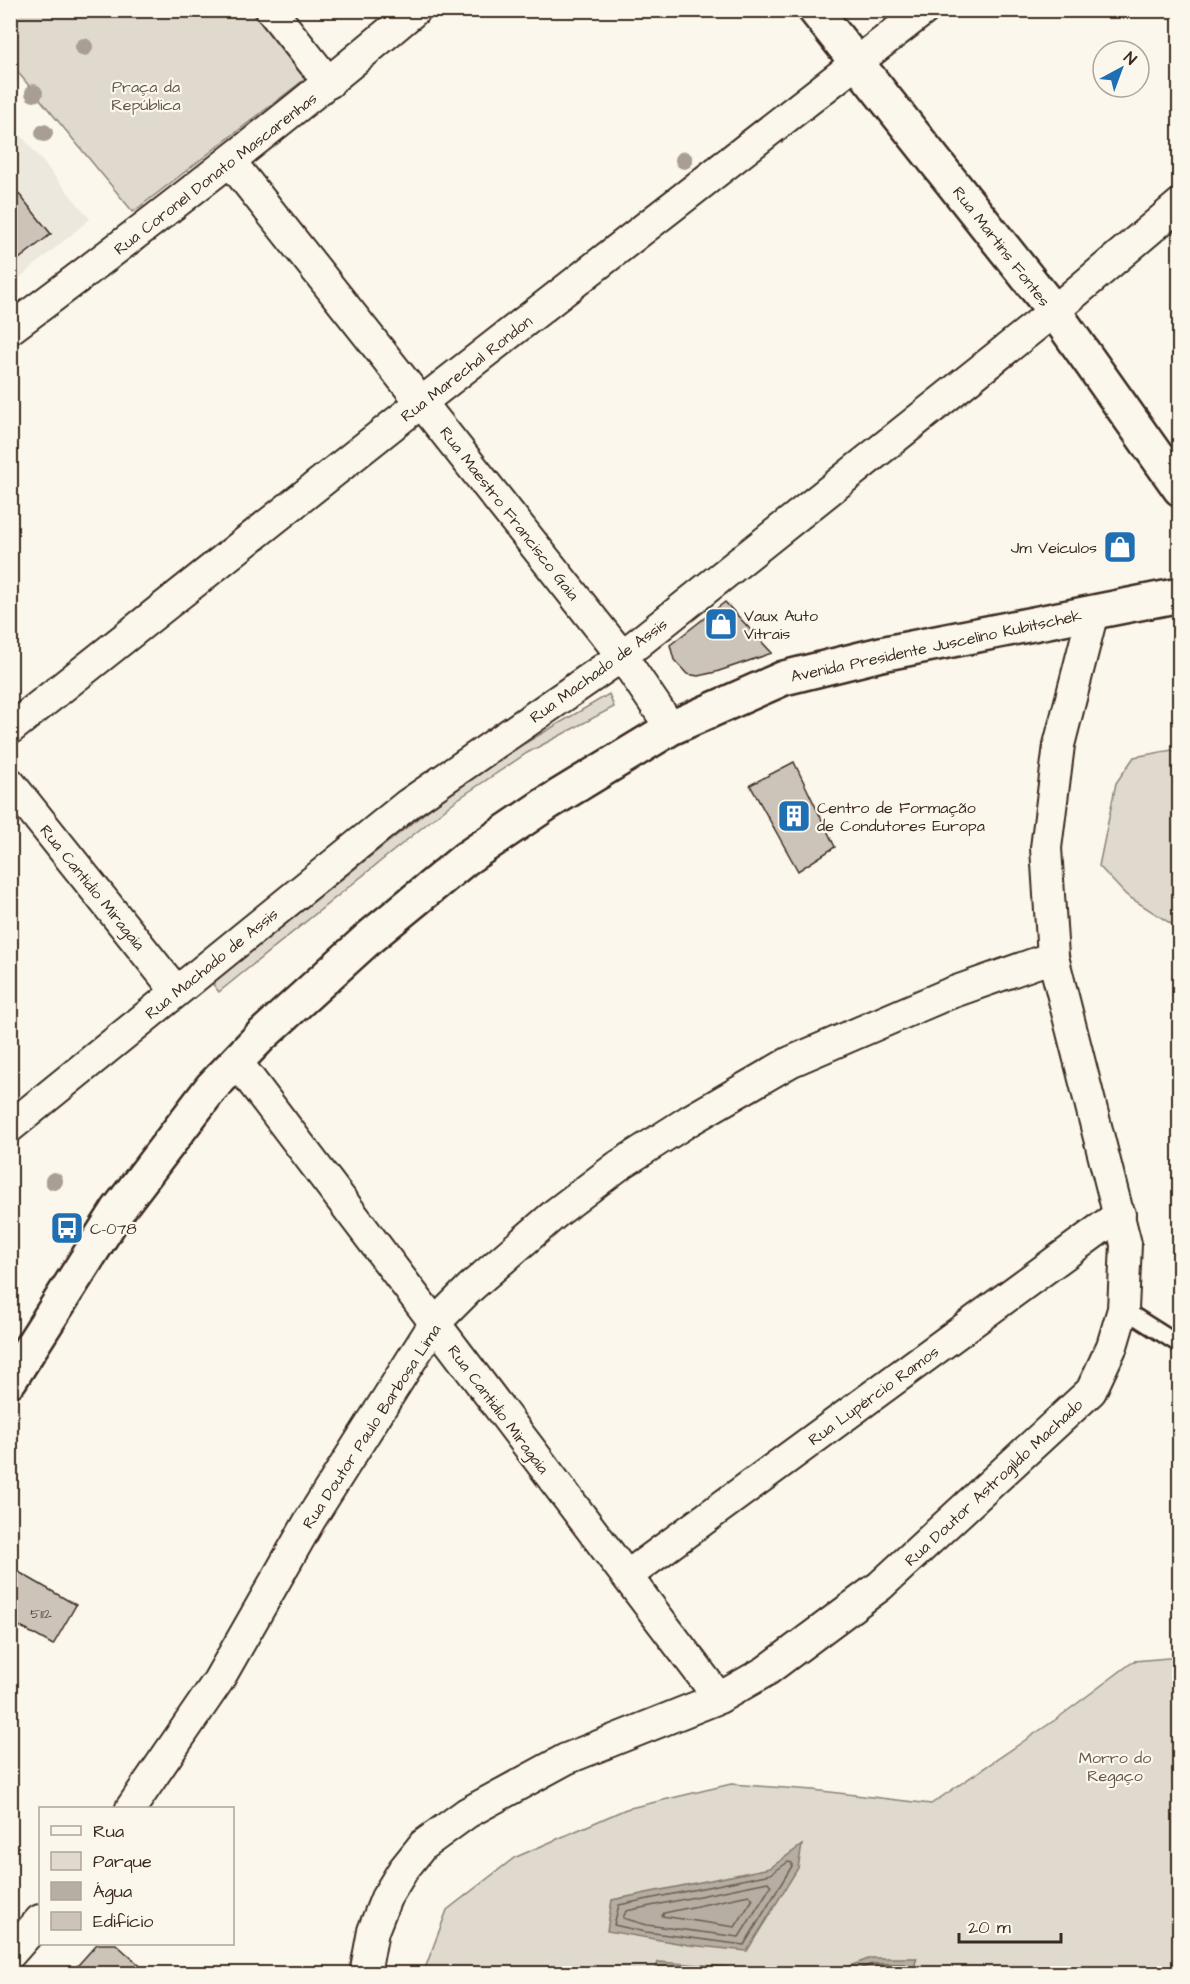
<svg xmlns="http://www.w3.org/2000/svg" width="1190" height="1984" font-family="'Architects Daughter',sans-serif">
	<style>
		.built { fill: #ede8dd }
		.green { fill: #dfd9ce; stroke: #8d8276; stroke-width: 1.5 }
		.water { fill: #b6aea2; stroke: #85796d; stroke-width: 1.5 }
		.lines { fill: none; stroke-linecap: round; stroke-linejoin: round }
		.shore { stroke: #6c5f53; stroke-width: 1.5 }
		.building { fill: #ccc4b9; stroke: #3b2a1e; stroke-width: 1.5 }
		.service-casing { stroke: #3b2a1e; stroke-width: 20 }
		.minor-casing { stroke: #3b2a1e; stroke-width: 34 }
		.tertiary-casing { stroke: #3b2a1e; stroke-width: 38 }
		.secondary-casing { stroke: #3b2a1e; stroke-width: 38 }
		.service { stroke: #fbf7ec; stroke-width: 15 }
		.minor { stroke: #fbf7ec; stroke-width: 30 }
		.tertiary { stroke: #fbf7ec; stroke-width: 33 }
		.secondary { stroke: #fbf7ec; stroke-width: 33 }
		.tree { fill: #a89e93 }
		.labels { text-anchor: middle; stroke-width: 4.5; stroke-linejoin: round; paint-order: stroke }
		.number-label { font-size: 14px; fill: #5f5045 }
		.park-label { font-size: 16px; fill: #64564a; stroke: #fbf7ec }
		.street-label { font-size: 16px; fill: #3b2a1e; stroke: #fbf7ec }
		.poi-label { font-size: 16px; fill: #3b2a1e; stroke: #fbf7ec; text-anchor: start }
	</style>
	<rect width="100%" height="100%" fill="#fbf7ec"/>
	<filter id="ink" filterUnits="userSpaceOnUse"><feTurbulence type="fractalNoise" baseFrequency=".0167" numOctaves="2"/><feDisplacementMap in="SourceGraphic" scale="12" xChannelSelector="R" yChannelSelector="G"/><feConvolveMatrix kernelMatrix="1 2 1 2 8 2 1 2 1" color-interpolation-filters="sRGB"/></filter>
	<g filter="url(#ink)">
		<path class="built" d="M 10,122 L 90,219 L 11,285 L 10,285 Z"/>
		<g class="green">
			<path d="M 10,11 L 251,11 L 305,79 L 133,212 L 11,64 Z"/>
			<path d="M 609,694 L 614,707 L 527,753 L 455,801 L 219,992 L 212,983 L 456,788 L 522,745 Z"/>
			<path d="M 1172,750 L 1180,756 L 1179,929 L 1126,895 L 1099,866 L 1116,783 L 1134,757 Z"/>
			<path d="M 1179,1657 L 1179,1973 L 423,1974 L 447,1910 L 514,1858 L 626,1809 L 731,1784 L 813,1790 L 931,1804 L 1055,1720 L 1134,1661 Z"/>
		</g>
		<g class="water">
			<path d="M 802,1845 L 798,1868 L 747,1951 L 689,1945 L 607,1931 L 612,1900 L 770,1868 Z"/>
			<path d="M 871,1958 L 917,1958 L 912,1973 L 831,1973 Z"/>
			<path d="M 658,1962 L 727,1967 L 726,1973 L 655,1973 Z"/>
		</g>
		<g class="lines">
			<g class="shore">
				<path d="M 788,1862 L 792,1863 L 792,1866 L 744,1945 L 646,1932 L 614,1925 L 619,1905 L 771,1874 Z"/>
				<path d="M 768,1882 L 771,1886 L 739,1937 L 647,1925 L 623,1918 L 626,1911 Z"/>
				<path d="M 749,1895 L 753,1899 L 735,1927 L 662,1916 L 664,1913 Z"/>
				<path d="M 661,1974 L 665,1969 L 720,1974"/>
				<path d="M 847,1974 L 872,1964 L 905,1964 L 906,1974"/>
			</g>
		</g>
		<g class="building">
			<path d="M 10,183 L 51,234 L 10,266 Z"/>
			<path d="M 725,602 L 772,653 L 716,672 L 698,676 L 687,674 L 674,660 L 670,645 Z"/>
			<path d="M 794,762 L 835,847 L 798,871 L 750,785 Z"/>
			<path d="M 10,1567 L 76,1605 L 53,1645 L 10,1621 Z"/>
			<path d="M 97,1944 L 116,1944 L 149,1974 L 70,1974 Z"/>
		</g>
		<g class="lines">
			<g class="service-casing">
				<path id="service" d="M 1123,1309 L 1180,1345"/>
			</g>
			<g class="minor-casing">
				<g id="minor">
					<path d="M 271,10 L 329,83"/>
					<path d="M 230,161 L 622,656 L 671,728"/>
					<path d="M 10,329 C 148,226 284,121 415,10"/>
					<path d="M 10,729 L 423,401 L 924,10"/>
					<path d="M 10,783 L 176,991"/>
					<path d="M 237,1062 L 719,1698"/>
					<path d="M 10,1127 L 408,804 L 622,656 L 1054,311 L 1180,204"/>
					<path d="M 627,1576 L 1120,1214"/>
					<path d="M 131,1808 L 218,1681 L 310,1520 L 434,1324 L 471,1287 L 556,1213 L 618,1166 L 690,1120 L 790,1062 L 948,994 L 1053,957"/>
					<path d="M 10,1954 L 40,1920"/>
					<path d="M 365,1974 L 373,1931 L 386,1898 L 403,1870 L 423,1845 L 467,1813 L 566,1759 L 719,1698 L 766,1671 L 880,1586 L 1091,1391 L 1112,1346 L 1123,1309 L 1126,1244 L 1053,957 L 1046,848 L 1059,745 L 1093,612"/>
				</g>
			</g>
			<g class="tertiary-casing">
				<path id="tertiary" d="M 815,10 L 1054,311 L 1180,489"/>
			</g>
			<g class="secondary-casing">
				<path id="secondary" d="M 10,1380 L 118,1210 L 211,1088 L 260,1037 L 370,937 L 465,859 L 546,804 L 671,728 L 784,678 L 881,654 L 1180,595"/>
			</g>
			<use href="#service" class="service"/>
			<use href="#minor" class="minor"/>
			<use href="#tertiary" class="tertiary"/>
			<use href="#secondary" class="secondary"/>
		</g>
		<g class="tree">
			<circle cx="84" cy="47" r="9"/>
			<circle cx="34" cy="93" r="9"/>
			<circle cx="44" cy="133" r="9"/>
			<circle cx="684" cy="160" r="9"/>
			<circle cx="54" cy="1181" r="9"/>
		</g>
	</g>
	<defs>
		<g id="shop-square" transform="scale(1.725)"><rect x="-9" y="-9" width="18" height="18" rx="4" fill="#1f6fb2" stroke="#fbf7ec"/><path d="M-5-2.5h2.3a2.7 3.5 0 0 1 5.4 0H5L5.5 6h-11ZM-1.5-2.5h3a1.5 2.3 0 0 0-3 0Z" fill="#fff"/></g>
		<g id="building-square" transform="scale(1.725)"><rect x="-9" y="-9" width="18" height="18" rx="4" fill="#1f6fb2" stroke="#fbf7ec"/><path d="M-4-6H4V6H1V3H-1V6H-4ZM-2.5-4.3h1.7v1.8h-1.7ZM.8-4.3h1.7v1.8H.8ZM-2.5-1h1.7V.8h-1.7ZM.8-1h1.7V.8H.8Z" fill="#fff"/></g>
		<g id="bus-square" transform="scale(1.725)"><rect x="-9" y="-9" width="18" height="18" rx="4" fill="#1f6fb2" stroke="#fbf7ec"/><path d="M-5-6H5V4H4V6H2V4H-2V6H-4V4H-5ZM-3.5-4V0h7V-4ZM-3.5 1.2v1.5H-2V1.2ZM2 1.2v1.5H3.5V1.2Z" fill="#fff"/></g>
	</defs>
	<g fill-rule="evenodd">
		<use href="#shop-square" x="1120" y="547"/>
		<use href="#shop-square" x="721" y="624"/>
		<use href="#building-square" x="794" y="816"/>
		<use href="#bus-square" x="67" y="1228"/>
	</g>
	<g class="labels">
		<g class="number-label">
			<text x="41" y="1618">5112</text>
		</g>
		<g class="park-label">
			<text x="146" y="92">Praça da<tspan x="146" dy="18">República</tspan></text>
			<text x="1115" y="1763">Morro do<tspan x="1115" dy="18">Regaço</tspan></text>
		</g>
		<g class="street-label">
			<text transform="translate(215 173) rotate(-38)" y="6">Rua Coronel Donato Mascarenhas</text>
			<text transform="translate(1002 246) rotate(52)" y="6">Rua Martins Fontes</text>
			<text transform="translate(466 368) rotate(-38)" y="6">Rua Marechal Rondon</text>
			<text transform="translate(510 513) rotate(52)" y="6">Rua Maestro Francisco Gaia</text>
			<text transform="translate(936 645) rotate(-12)" y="6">Avenida Presidente Juscelino Kubitschek</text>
			<text transform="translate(598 670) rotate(-36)" y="6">Rua Machado de Assis</text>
			<text transform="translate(93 887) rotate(51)" y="6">Rua Cantidio Miragaia</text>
			<text transform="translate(211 963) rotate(-39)" y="6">Rua Machado de Assis</text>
			<text transform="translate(873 1395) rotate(-36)" y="6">Rua Lupércio Ramos</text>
			<text transform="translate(499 1409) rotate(53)" y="6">Rua Cantidio Miragaia</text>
			<text transform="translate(371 1426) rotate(-57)" y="6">Rua Doutor Paulo Barbosa Lima</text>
			<text transform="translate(993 1482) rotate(-43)" y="6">Rua Doutor Astrogildo Machado</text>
		</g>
		<g class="poi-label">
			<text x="1097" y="553" text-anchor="end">Jm Veículos</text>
			<text x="744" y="621">Vaux Auto<tspan x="744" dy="18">Vitrais</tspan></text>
			<text x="817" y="813">Centro de Formação<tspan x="817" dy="18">de Condutores Europa</tspan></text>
			<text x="90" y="1234">C-078</text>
		</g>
	</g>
	<rect width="1190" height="1984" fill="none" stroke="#fbf7ec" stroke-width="36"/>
	<rect x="18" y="18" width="1154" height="1948" fill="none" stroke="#3b2a1e" stroke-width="2" filter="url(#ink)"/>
	<rect x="39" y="1807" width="195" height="138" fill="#fbf7ec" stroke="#aea59a" stroke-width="1.5"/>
	<rect x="51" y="1826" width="30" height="9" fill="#fbf7ec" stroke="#aea59a" stroke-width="1.5"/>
	<text x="93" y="1837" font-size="18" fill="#3b2a1e">Rua</text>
	<rect x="51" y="1852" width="30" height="18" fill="#dfd9ce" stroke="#aea59a" stroke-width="1.5"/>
	<text x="93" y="1867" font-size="18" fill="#3b2a1e">Parque</text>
	<rect x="51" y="1882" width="30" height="18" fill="#b6aea2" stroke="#aea59a" stroke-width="1.5"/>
	<text x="93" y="1897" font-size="18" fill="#3b2a1e">Água</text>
	<rect x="51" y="1912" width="30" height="18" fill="#ccc4b9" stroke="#aea59a" stroke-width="1.5"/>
	<text x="93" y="1927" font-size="18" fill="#3b2a1e">Edifício</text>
	<g transform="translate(1121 69) rotate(41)"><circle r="28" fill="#fbf7ec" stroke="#aea59a" stroke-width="1.5"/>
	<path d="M0-4.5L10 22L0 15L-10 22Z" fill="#1f6fb2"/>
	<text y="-9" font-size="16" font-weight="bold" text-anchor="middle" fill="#3b2a1e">N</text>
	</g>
	<path d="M959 1933v9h102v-9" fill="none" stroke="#3b2a1e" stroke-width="3"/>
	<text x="968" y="1933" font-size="18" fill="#3b2a1e" stroke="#fbf7ec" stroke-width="4.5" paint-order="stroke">20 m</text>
</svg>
